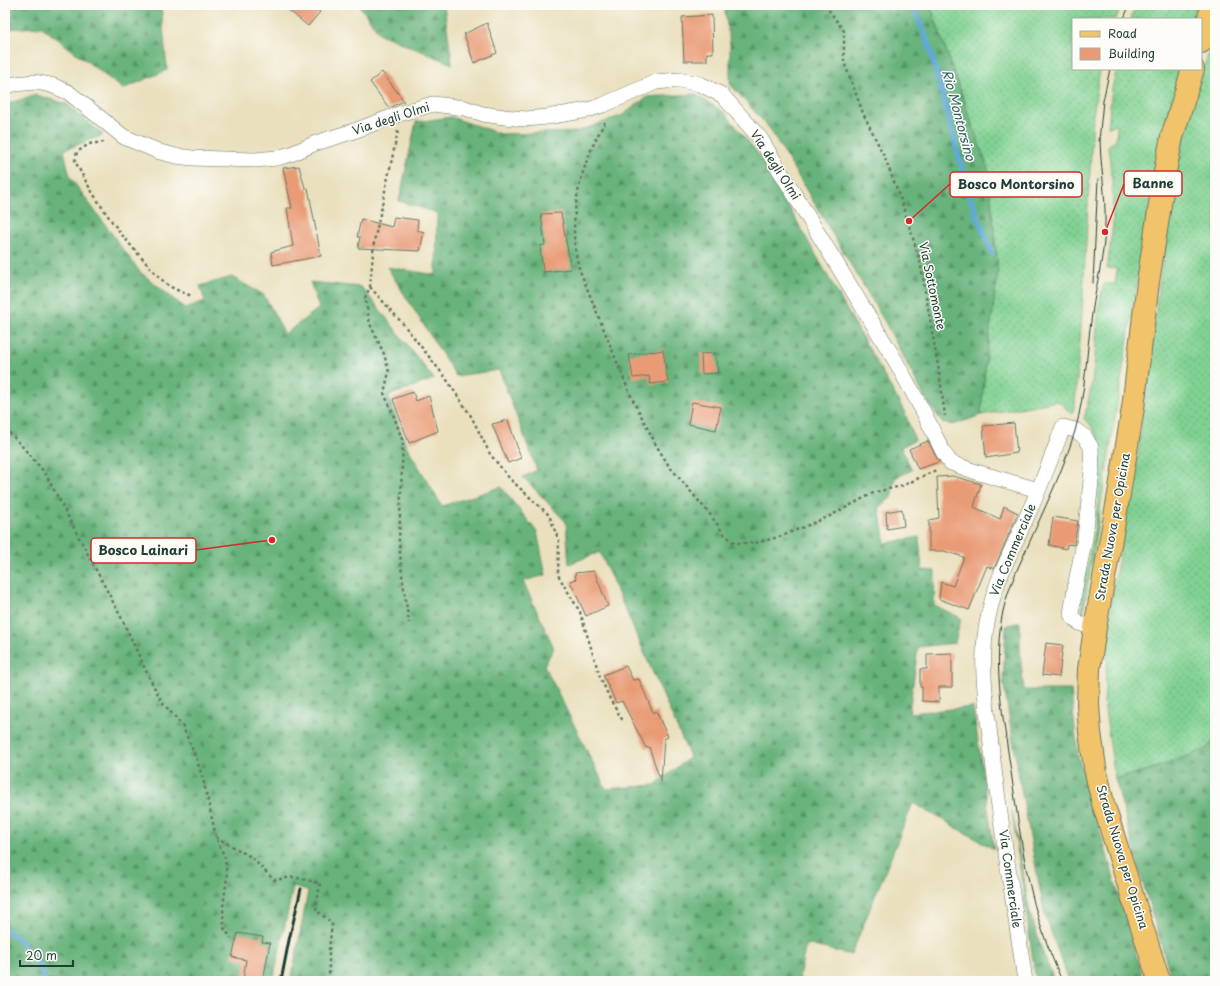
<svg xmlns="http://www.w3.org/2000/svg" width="1220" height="986" font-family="'Playpen Sans',sans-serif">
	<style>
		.grass { fill: url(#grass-dots); stroke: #508763 }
		.forest { fill: url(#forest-firs); stroke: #447858 }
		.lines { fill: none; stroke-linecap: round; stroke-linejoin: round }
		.stream { stroke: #60a9d8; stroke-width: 5.5 }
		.building { fill: #e99b76 }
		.street-casing { stroke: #667664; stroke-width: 16 }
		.primary-casing { stroke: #667664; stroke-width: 24 }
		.path { stroke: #667664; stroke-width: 2.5; stroke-dasharray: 3 3; stroke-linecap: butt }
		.street { stroke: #fff; stroke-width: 15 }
		.primary { stroke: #f1c36a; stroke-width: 22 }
		.tram { stroke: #1f3d34; stroke-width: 1 }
		.rail { stroke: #1f3d34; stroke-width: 3 }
		.labels { text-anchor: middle; stroke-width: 3; stroke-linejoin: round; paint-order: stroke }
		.street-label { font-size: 12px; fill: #1f3d34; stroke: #fdfcf7 }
		.water-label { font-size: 13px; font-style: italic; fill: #325d65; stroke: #fdfcf7 }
		.leader { fill: none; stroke: #d62828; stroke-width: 1.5 }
		.callout-dot { fill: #d62828; stroke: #fdfcf7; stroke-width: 1.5 }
		.callout { fill: #fdfcf7; stroke: #d62828; stroke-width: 1.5 }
		.callout-label { font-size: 13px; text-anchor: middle; font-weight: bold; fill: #1f3d34 }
	</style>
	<defs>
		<pattern id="grass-dots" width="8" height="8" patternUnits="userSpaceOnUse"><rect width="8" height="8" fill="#80d192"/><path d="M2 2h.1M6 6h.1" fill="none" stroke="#68ab78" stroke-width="1.8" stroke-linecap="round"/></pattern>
		<pattern id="forest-firs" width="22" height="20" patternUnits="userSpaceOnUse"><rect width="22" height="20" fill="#68b37c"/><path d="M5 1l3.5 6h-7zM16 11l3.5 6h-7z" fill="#559366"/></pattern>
	</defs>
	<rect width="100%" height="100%" fill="#fdfcf7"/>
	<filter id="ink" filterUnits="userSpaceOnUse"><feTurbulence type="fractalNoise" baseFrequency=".025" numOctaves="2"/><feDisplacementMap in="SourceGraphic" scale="8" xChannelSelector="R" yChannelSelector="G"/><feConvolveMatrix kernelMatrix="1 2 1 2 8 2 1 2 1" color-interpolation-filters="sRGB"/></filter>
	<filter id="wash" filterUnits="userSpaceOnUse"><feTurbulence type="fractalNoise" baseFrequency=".012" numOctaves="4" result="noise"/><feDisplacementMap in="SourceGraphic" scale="16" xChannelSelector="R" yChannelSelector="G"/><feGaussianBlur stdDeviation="0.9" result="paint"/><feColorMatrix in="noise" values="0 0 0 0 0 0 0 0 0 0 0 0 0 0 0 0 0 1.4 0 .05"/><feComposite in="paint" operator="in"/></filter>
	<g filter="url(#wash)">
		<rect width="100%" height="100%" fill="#eae0be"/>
		<g class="grass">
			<path d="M 930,5 L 1121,5 L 1116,19 L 1073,19 L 1073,69 L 1100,69 L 1093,116 L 1082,313 L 1075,405 L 1072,414 L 1058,401 L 981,415 L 986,358 L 998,272 L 988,169 Z"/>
			<path d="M 1135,5 L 1200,5 L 1195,19 L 1131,19 Z"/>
			<path d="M 1215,32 L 1215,740 L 1204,750 L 1155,768 L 1115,779 L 1104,703 L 1111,600 L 1137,460 L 1167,220 L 1186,125 Z"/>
			<path d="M 1117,69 L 1180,69 L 1157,160 L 1083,614 L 1082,596 L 1096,520 L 1101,468 L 1097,436 L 1090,424 L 1084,419 C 1088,402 1092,385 1094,367 C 1097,339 1096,311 1104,284 L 1115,284 L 1117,269 L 1107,268 L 1113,224 L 1112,180 L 1108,146 L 1116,140 L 1117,125 L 1108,127 L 1112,88 Z"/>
		</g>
		<g class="forest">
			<path d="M 5,5 L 161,5 L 167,70 L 123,89 L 42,27 L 5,29 Z"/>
			<path d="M 359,5 L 444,5 L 452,64 L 380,34 Z"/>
			<path d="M 724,5 L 930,5 L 988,169 L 998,272 L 986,358 L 981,415 L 953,425 L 942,422 L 925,398 L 885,322 L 770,129 L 730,84 L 730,44 Z"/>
			<path d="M 695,94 L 725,113 L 760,156 L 904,411 L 915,440 L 901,447 L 912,470 L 895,478 L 891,498 L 879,507 L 885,543 L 919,537 L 922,570 L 935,571 L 934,605 L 961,618 L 955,643 L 918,647 L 909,713 L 973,707 L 994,849 L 913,803 L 851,955 L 806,944 L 799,977 L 801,981 L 291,981 L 308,891 L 293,887 L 273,981 L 5,981 L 5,104 L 36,95 L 67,104 L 103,135 L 64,150 L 70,177 L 140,272 L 185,308 L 205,301 L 200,286 L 232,277 L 264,295 L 285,334 L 319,308 L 310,282 L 361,287 L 377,306 L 434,379 L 388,396 L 407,447 L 442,506 L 501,487 L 537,532 L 546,575 L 523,581 L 554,648 L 544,665 L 606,789 L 655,785 L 690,757 L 600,552 L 569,564 L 566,522 L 523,477 L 537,470 L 499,370 L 456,376 L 387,267 L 436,275 L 437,213 L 399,201 L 416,122 L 451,117 L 501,134 L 576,132 L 623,115 L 647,97 Z"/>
			<path d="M 1020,622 L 1020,653 L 1024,690 L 1071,690 L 1078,756 L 1144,981 L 1069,981 L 1045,916 L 1020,783 L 1003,680 L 1006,626 Z"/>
			<path d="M 1215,740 L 1215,981 L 1172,981 L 1143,883 L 1115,779 L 1155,768 L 1204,750 Z"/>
			<path d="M 1012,811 L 1030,913 L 1044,956 L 1055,981 L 1036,981 Z"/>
		</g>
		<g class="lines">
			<g class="stream">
				<path d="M 913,5 L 929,45 L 970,198 L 992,253"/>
				<path d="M 5,930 L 18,938 L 25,949 L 34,956 L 41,970 L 44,981"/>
			</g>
		</g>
		<g id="blocks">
			<g class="building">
				<path d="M 282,5 L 312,5 L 320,12 L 308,26 Z"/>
				<path d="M 712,15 L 713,53 L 707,53 L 707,61 L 684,61 L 682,17 Z"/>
				<path d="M 487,23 L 497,53 L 474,63 L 464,34 Z"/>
				<path d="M 382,72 L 404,101 L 389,108 L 370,82 Z"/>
				<path d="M 299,166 L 305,188 L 308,188 L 321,256 L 273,265 L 271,252 L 293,246 L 287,208 L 292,208 L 283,168 Z"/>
				<path d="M 561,213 L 571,269 L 543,272 L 540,246 L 545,245 L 541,214 Z"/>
				<path d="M 394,217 L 418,220 L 417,230 L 424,232 L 420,251 L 358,248 L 360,237 L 357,237 L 361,219 L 392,227 Z"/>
				<path d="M 663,350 L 668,382 L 650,384 L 649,376 L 633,378 L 629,355 L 652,351 L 652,352 Z"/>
				<path d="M 715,353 L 718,373 L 702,374 L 701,354 Z"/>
				<path d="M 413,392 L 416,401 L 429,396 L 438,431 L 409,443 L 393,399 Z"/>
				<path d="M 692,402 L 721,407 L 716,430 L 688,424 Z"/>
				<path d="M 508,420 L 521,458 L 508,463 L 492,424 Z"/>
				<path d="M 1014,423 L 1017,453 L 986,458 L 983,426 Z"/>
				<path d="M 928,441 L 939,462 L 918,469 L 909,449 Z"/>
				<path d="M 953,476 L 981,484 L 974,507 L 1000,519 L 1004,506 L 1018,513 L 994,569 L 987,566 L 969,610 L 939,599 L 941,582 L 953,586 L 964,557 L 944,551 L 929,551 L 929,520 L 939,518 L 937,477 Z"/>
				<path d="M 902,509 L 904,526 L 887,529 L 886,512 Z"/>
				<path d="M 1053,517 L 1078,521 L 1074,545 L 1067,544 L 1066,549 L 1049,545 Z"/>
				<path d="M 594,571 L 608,606 L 586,616 L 570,581 L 576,579 L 575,573 Z"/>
				<path d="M 1046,643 L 1063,645 L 1059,677 L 1042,675 Z"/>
				<path d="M 952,653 L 952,687 L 939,687 L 939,702 L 922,701 L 922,687 L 920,687 L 920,669 L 927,669 L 927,654 Z"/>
				<path d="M 626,666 L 633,680 L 639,679 L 653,713 L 656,711 L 668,737 L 664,739 L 661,782 L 649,747 L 646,748 L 622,701 L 616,703 L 603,675 Z"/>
				<path d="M 238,933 L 263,937 L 262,942 L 270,943 L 263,981 L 243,981 L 246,960 L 232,957 Z"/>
			</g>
		</g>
	</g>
	<g filter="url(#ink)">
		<use href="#blocks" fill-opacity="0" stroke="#667664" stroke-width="1"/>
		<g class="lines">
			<g class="street-casing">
				<g id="street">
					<path d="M 5,86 L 15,84 L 35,82 L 51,85 L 68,92 L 124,137 L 160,152 L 176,156 L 192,158 L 255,160 L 277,158 L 291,154 L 316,143 L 354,131 L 402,113 L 433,104 L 465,108 L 483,114 L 504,117 L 526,119 L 547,117 L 588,110 L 603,105 L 656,82 L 678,80 L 700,84 L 722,95 L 760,138 L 895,360 L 924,413 L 943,452 L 951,463 L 976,472 L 1038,490"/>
					<path d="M 1025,981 C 1014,902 1000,824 991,744 C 986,703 979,659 988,618 C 995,581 1013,548 1028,514 C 1041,486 1052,456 1063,427 L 1075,430 L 1085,437 L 1091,447 L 1092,471 L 1085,538 L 1076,582 L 1071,614 C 1076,624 1084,625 1095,628"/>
				</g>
			</g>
			<g class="primary-casing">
				<g id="primary">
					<path d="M 1201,42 L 1213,5"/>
					<path d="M 1159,981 L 1103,803 L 1095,768 L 1090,732 L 1088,704 L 1089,669 L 1095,628 L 1119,494 L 1133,408 L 1148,282 L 1166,166 L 1172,137 L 1193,69"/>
				</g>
			</g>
			<g class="path">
				<path d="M 825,5 L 844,31 L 844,62 L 863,113 L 885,158 L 902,203 L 920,261 L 939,371 L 945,416"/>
				<path d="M 605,122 C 580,165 565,223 580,271 L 630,394 L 656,445 L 669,466 L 709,513 L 725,535 L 735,543 L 755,543 L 779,537 L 828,517 L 875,492 L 902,486 L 936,470"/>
				<path d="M 398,131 L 374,242 L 370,287 L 365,298 L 370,324 L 384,354 L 389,372 L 384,393 L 393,414 L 403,442 L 399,541 L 402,575 L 409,623"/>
				<path d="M 104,142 L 89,144 L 77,152 L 75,161 C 92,195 114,227 140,256 C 149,266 157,276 168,285 C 175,290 184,293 192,296"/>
				<path d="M 370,287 L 404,325 L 445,377 L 471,416 L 490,454 L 510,479 L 549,515 L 559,541 L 558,575 L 580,612 L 600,677 L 611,701 L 623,721"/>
				<path d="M 5,428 L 21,445 L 45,473 L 122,619 L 147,673 L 162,702 L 182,725 L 197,760 L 204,783 L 216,837 L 225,858 L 227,877 L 223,907 L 224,928 L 231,938"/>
				<path d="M 216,837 L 251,857 L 274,880 L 293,877 L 320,883 L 316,910 L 332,923 L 329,950 L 329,981"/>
			</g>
			<use href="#street" class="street"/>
			<use href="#primary" class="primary"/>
			<g class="tram">
				<path d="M 1124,19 L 1129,5"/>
				<path d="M 1099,141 L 1103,101 L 1110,69"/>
				<path d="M 1093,283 L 1098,179"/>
				<path d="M 1062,981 C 1054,962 1046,943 1040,924 C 1024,873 1018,818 1010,765 C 1003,717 994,670 1001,622 C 1005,595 1016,572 1027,548 C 1044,509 1063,471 1075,431 C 1086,392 1086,353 1092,314 C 1096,284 1105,254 1105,223 C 1106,194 1100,165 1100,136"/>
			</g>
			<path class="rail" d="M 281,981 L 289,940 L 301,889"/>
		</g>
	</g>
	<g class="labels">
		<g class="street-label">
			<text transform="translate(391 119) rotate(-18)" y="4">Via degli Olmi</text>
			<text transform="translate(775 165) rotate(57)" y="4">Via degli Olmi</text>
			<text transform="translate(932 286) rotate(78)" y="4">Via Sottomonte</text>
			<text transform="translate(1113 527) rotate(-80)" y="4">Strada Nuova per Opicina</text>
			<text transform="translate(1013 550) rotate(-67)" y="4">Via Commerciale</text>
			<text transform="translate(1122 857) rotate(73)" y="4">Strada Nuova per Opicina</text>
			<text transform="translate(1010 879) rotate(82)" y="4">Via Commerciale</text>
		</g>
		<g class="water-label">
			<text transform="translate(959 115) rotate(75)" y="5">Rio Montorsino</text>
		</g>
	</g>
	<path class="leader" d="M1105 232L1124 184M909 221L950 184M272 540L196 550"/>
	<g class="callout-dot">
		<circle cx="1105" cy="232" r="4"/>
		<circle cx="909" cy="221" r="4"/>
		<circle cx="272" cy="540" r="4"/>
	</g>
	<g class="callout">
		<rect x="1124" y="171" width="58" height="25" rx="4"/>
		<rect x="950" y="172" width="132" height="25" rx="4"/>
		<rect x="91" y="538" width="105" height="25" rx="4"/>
	</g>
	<g class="callout-label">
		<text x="1153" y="188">Banne</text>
		<text x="1016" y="189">Bosco Montorsino</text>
		<text x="143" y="555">Bosco Lainari</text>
	</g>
	<rect width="1220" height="986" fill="none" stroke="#fdfcf7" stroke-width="20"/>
	<rect x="1072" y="18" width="130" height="52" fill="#fdfcf7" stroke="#a4b0a9"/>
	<rect x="1080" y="31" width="20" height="6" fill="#f1c36a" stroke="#a4b0a9"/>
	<text x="1108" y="38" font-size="12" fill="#1f3d34">Road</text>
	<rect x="1080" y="48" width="20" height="12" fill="#e99b76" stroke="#a4b0a9"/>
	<text x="1108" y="58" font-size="12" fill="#1f3d34">Building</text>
	<path d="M20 960v6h53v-6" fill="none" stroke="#1f3d34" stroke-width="2"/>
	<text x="26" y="960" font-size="12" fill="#1f3d34" stroke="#fdfcf7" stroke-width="3" paint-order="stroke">20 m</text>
</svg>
